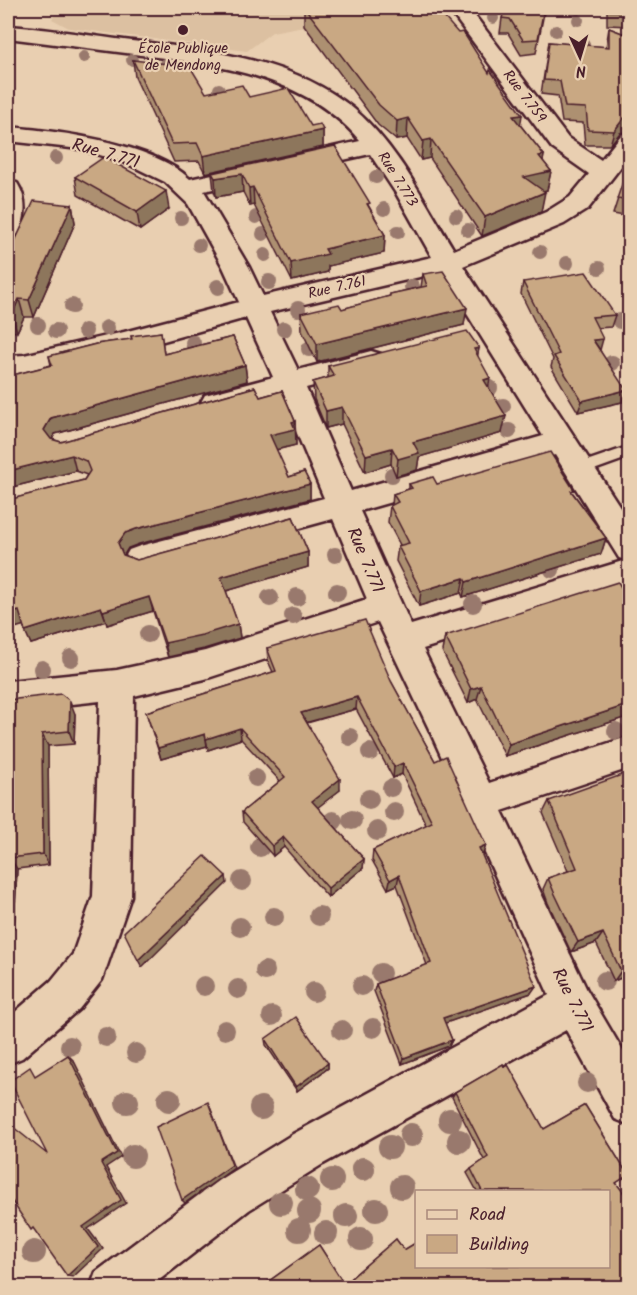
<svg xmlns="http://www.w3.org/2000/svg" width="637" height="1295" font-family="Kalam,sans-serif">
	<style>
		.built { fill: #dcc0a1 }
		.lines { fill: none; stroke-linecap: round; stroke-linejoin: round }
		.lane-casing { stroke: #4a1f2b; stroke-width: 5 }
		.street-casing { stroke: #4a1f2b; stroke-width: 5 }
		.lane { fill: #e9cfb1; fill-rule: evenodd }
		.street { fill: #e9cfb1; fill-rule: evenodd }
		.tree { fill: #99796d }
		.wall { fill: #ad9071; stroke: #4a1f2b; stroke-width: 1.5 }
		.shaded-wall { fill: #8d765c; stroke: #4a1f2b; stroke-width: 1.5 }
		.building { fill: #c9a883; stroke: #4a1f2b; stroke-width: 1.5 }
		.poi-dot { fill: #4a1f2b; stroke: #e9cfb1; stroke-width: 2 }
		.labels { text-anchor: middle; stroke-width: 4.5; stroke-linejoin: round; paint-order: stroke }
		.far-poi-label { font-size: 15px; fill: #4a1f2b; stroke: #e9cfb1 }
		.far-street-label { font-size: 15px; fill: #4a1f2b; stroke: #e9cfb1 }
		.street-label { font-size: 18px; fill: #4a1f2b; stroke: #e9cfb1 }
	</style>
	<rect width="100%" height="100%" fill="#e9cfb1"/>
	<filter id="ink" filterUnits="userSpaceOnUse"><feTurbulence type="fractalNoise" baseFrequency=".0167" numOctaves="2"/><feDisplacementMap in="SourceGraphic" scale="12" xChannelSelector="R" yChannelSelector="G"/><feConvolveMatrix kernelMatrix="1 2 1 2 8 2 1 2 1" color-interpolation-filters="sRGB"/></filter>
	<g filter="url(#ink)">
		<path class="built" d="M 59,8 L 358,8 L 341,19 L 272,32 L 247,51 L 69,28 L 52,19 Z"/>
		<g class="lines">
			<g class="lane-casing">
				<path id="lane" d="M 630,446 L 630,457 L 580,475 L 575,473 L 573,469 L 575,465 Z"/>
			</g>
			<g class="street-casing">
				<g id="street">
					<path d="M 448,8 L 469,8 L 568,138 L 601,160 L 622,134 L 630,132 L 630,155 L 588,209 L 564,224 L 463,266 L 630,522 L 630,585 L 423,649 L 489,783 L 630,736 L 630,768 L 502,811 L 587,990 L 630,1063 L 630,1125 L 615,1119 L 566,1030 L 323,1164 L 249,1210 L 149,1288 L 90,1288 L 96,1272 L 219,1180 L 293,1134 L 549,995 L 429,729 L 378,622 L 205,679 L 134,696 L 131,896 L 107,966 L 102,980 L 79,1009 L 22,1058 L 8,1064 L 8,1018 L 51,981 L 73,954 L 93,896 L 100,701 L 8,711 L 8,681 L 117,670 L 205,651 L 367,599 L 333,519 L 140,572 L 129,568 L 124,559 L 129,550 L 140,546 L 324,498 L 281,395 L 215,412 L 205,409 L 201,402 L 205,395 L 273,377 L 246,318 L 124,352 L 24,375 L 8,376 L 8,356 L 24,355 L 124,332 L 239,302 L 223,267 L 188,204 L 165,182 L 126,163 L 80,149 L 8,141 L 8,127 C 59,131 152,143 190,179 L 360,141 C 303,72 209,64 126,53 C 87,48 47,43 8,38 L 8,26 C 44,28 80,34 116,39 C 196,49 289,55 354,109 C 398,147 424,201 454,250 L 546,212 L 570,197 L 589,174 L 552,148 ZM 370,154 L 397,195 L 432,257 L 263,296 L 249,267 L 204,191 ZM 441,272 L 543,436 L 351,491 L 306,388 L 381,368 L 385,361 L 381,354 L 371,351 L 298,370 L 270,312 ZM 555,455 L 619,558 L 626,560 L 411,625 L 360,511 Z"/>
					<path d="M 8,180 L 17,183 C 27,198 27,219 17,235 L 8,237 Z"/>
				</g>
			</g>
			<use href="#lane" class="lane"/>
			<use href="#street" class="street"/>
		</g>
		<g class="tree">
			<circle cx="493" cy="18" r="6"/>
			<circle cx="578" cy="20" r="6"/>
			<circle cx="556" cy="31" r="6"/>
			<circle cx="584" cy="44" r="6"/>
			<circle cx="84" cy="57" r="6"/>
			<circle cx="132" cy="60" r="6"/>
			<circle cx="166" cy="64" r="6"/>
			<circle cx="219" cy="89" r="6"/>
			<circle cx="56" cy="158" r="7"/>
			<circle cx="376" cy="177" r="7"/>
			<circle cx="384" cy="209" r="7"/>
			<circle cx="456" cy="216" r="7"/>
			<circle cx="256" cy="217" r="7"/>
			<circle cx="181" cy="218" r="7"/>
			<circle cx="468" cy="230" r="7"/>
			<circle cx="398" cy="232" r="7"/>
			<circle cx="263" cy="234" r="7"/>
			<circle cx="199" cy="245" r="7"/>
			<circle cx="540" cy="252" r="7"/>
			<circle cx="265" cy="255" r="7"/>
			<circle cx="567" cy="263" r="7"/>
			<circle cx="599" cy="268" r="7"/>
			<circle cx="269" cy="282" r="8"/>
			<circle cx="218" cy="287" r="8"/>
			<circle cx="412" cy="287" r="8"/>
			<circle cx="72" cy="306" r="8"/>
			<circle cx="298" cy="309" r="8"/>
			<circle cx="620" cy="321" r="8"/>
			<circle cx="38" cy="325" r="8"/>
			<circle cx="107" cy="328" r="8"/>
			<circle cx="284" cy="329" r="8"/>
			<circle cx="56" cy="331" r="8"/>
			<circle cx="85" cy="331" r="8"/>
			<circle cx="193" cy="343" r="8"/>
			<circle cx="309" cy="349" r="8"/>
			<circle cx="612" cy="363" r="8"/>
			<circle cx="490" cy="388" r="8"/>
			<circle cx="503" cy="406" r="8"/>
			<circle cx="509" cy="431" r="8"/>
			<circle cx="392" cy="475" r="8"/>
			<circle cx="335" cy="555" r="8"/>
			<circle cx="552" cy="570" r="8"/>
			<circle cx="337" cy="592" r="9"/>
			<circle cx="297" cy="597" r="9"/>
			<circle cx="270" cy="598" r="9"/>
			<circle cx="473" cy="604" r="9"/>
			<circle cx="293" cy="616" r="9"/>
			<circle cx="148" cy="634" r="9"/>
			<circle cx="71" cy="658" r="9"/>
			<circle cx="42" cy="669" r="9"/>
			<circle cx="616" cy="731" r="9"/>
			<circle cx="350" cy="737" r="9"/>
			<circle cx="370" cy="752" r="9"/>
			<circle cx="256" cy="778" r="9"/>
			<circle cx="391" cy="788" r="9"/>
			<circle cx="369" cy="799" r="10"/>
			<circle cx="394" cy="812" r="10"/>
			<circle cx="352" cy="820" r="10"/>
			<circle cx="333" cy="821" r="10"/>
			<circle cx="377" cy="831" r="10"/>
			<circle cx="260" cy="847" r="10"/>
			<circle cx="242" cy="881" r="10"/>
			<circle cx="319" cy="916" r="10"/>
			<circle cx="274" cy="917" r="10"/>
			<circle cx="240" cy="927" r="10"/>
			<circle cx="265" cy="971" r="10"/>
			<circle cx="381" cy="973" r="10"/>
			<circle cx="605" cy="981" r="10"/>
			<circle cx="204" cy="986" r="10"/>
			<circle cx="362" cy="986" r="10"/>
			<circle cx="238" cy="989" r="10"/>
			<circle cx="314" cy="992" r="10"/>
			<circle cx="272" cy="1016" r="10"/>
			<circle cx="373" cy="1028" r="10"/>
			<circle cx="225" cy="1030" r="10"/>
			<circle cx="342" cy="1030" r="10"/>
			<circle cx="106" cy="1037" r="10"/>
			<circle cx="70" cy="1046" r="10"/>
			<circle cx="136" cy="1053" r="10"/>
			<circle cx="587" cy="1083" r="10"/>
			<circle cx="169" cy="1100" r="12"/>
			<circle cx="127" cy="1102" r="12"/>
			<circle cx="261" cy="1108" r="12"/>
			<circle cx="450" cy="1120" r="12"/>
			<circle cx="411" cy="1135" r="12"/>
			<circle cx="459" cy="1141" r="12"/>
			<circle cx="390" cy="1147" r="12"/>
			<circle cx="133" cy="1156" r="12"/>
			<circle cx="363" cy="1169" r="12"/>
			<circle cx="332" cy="1180" r="12"/>
			<circle cx="402" cy="1187" r="12"/>
			<circle cx="307" cy="1189" r="12"/>
			<circle cx="281" cy="1203" r="12"/>
			<circle cx="376" cy="1210" r="12"/>
			<circle cx="309" cy="1211" r="12"/>
			<circle cx="346" cy="1216" r="12"/>
			<circle cx="299" cy="1230" r="12"/>
			<circle cx="326" cy="1233" r="12"/>
			<circle cx="361" cy="1239" r="12"/>
			<circle cx="34" cy="1252" r="12"/>
		</g>
		<g class="wall">
			<path d="M 304,8 L 436,8 L 521,126 L 544,155 L 543,161 L 551,171 L 547,190 L 544,191 L 541,212 L 482,236 L 430,158 L 421,160 L 407,138 L 396,140 L 378,125 L 304,25 Z"/>
			<path d="M 545,8 L 536,53 L 521,55 L 508,33 L 500,33 L 502,18 Z"/>
			<path d="M 607,8 L 630,8 L 630,26 L 607,25 Z"/>
			<path d="M 609,28 L 630,36 L 630,131 L 620,133 L 610,145 L 585,145 L 583,123 L 562,122 L 558,96 L 541,94 L 549,42 L 606,47 Z"/>
			<path d="M 133,60 L 206,93 L 249,97 L 311,126 L 323,130 L 323,147 L 205,173 L 199,161 L 174,162 L 135,77 Z"/>
			<path d="M 335,146 L 385,235 L 384,253 L 328,266 L 328,272 L 292,281 L 254,205 L 250,206 L 243,192 L 216,197 L 214,191 L 212,173 Z"/>
			<path d="M 630,161 L 630,217 L 613,214 Z"/>
			<path d="M 75,177 L 169,209 L 140,230 L 78,195 Z"/>
			<path d="M 72,205 L 75,223 L 34,317 L 24,317 L 17,332 L 8,331 L 8,256 Z"/>
			<path d="M 423,274 L 464,325 L 317,362 L 302,331 L 301,313 L 342,309 L 390,296 L 390,294 L 421,287 Z"/>
			<path d="M 523,282 L 615,315 L 611,327 L 597,328 L 600,350 L 622,402 L 578,412 L 551,367 L 553,359 L 521,294 Z"/>
			<path d="M 630,307 L 630,325 L 623,326 L 628,311 Z"/>
			<path d="M 161,332 L 164,354 L 233,337 L 245,365 L 247,381 L 55,434 L 52,439 L 61,442 L 255,387 L 260,397 L 282,391 L 295,421 L 296,445 L 276,450 L 289,477 L 304,472 L 310,484 L 310,499 L 139,544 L 128,548 L 124,555 L 137,560 L 293,517 L 308,552 L 308,567 L 226,591 L 238,624 L 240,638 L 204,649 L 168,657 L 153,611 L 107,625 L 106,621 L 31,644 L 23,625 L 8,630 L 8,500 L 84,480 L 87,475 L 76,471 L 8,488 L 8,379 L 10,379 L 9,376 L 51,365 L 49,356 L 96,344 L 132,339 L 131,336 Z"/>
			<path d="M 479,348 L 477,356 L 502,433 L 419,457 L 417,470 L 396,476 L 391,464 L 365,472 L 342,424 L 326,428 L 314,399 L 313,382 L 328,378 L 328,366 Z"/>
			<path d="M 409,484 L 437,484 L 573,493 L 606,538 L 601,554 L 463,597 L 461,593 L 419,606 L 396,561 L 398,546 L 400,545 L 388,522 L 390,506 L 392,505 L 393,494 L 409,489 Z"/>
			<path d="M 630,602 L 630,716 L 505,756 L 477,699 L 468,703 L 442,651 L 445,636 Z"/>
			<path d="M 267,648 L 391,681 L 435,761 L 486,845 L 483,854 L 482,855 L 531,993 L 445,1023 L 452,1040 L 449,1046 L 402,1064 L 374,991 L 376,984 L 427,965 L 397,885 L 388,889 L 372,860 L 373,850 L 426,825 L 402,774 L 393,778 L 356,709 L 307,723 L 340,790 L 317,807 L 364,859 L 363,868 L 328,897 L 284,847 L 273,856 L 243,822 L 242,812 L 280,781 L 241,739 L 208,750 L 207,746 L 161,759 L 146,712 L 273,672 L 268,661 Z"/>
			<path d="M 8,700 L 75,714 L 74,744 L 48,746 L 49,865 L 17,869 L 14,927 L 8,928 Z"/>
			<path d="M 549,801 L 630,974 L 614,981 L 596,943 L 571,952 L 548,903 L 543,889 L 548,878 L 568,871 L 543,813 Z"/>
			<path d="M 630,1018 L 630,1037 L 624,1025 Z"/>
			<path d="M 265,1039 L 328,1063 L 328,1068 L 297,1091 L 266,1045 Z"/>
			<path d="M 503,1064 L 504,1067 L 508,1065 L 544,1129 L 585,1105 L 628,1175 L 616,1183 L 630,1201 L 630,1287 L 267,1287 L 265,1284 L 319,1245 L 344,1284 L 396,1239 L 404,1250 L 417,1242 L 417,1266 L 609,1266 L 609,1191 L 477,1191 L 467,1173 L 471,1169 L 484,1160 L 452,1097 L 455,1092 Z"/>
		</g>
		<g class="shaded-wall">
			<path d="M 522,115 L 519,134 L 513,116 Z"/>
			<path d="M 630,117 L 630,131 L 620,133 L 610,145 L 614,131 L 624,118 Z"/>
			<path d="M 408,118 L 407,138 L 396,140 L 397,121 Z"/>
			<path d="M 323,130 L 323,147 L 205,173 L 203,156 Z"/>
			<path d="M 431,139 L 430,158 L 421,160 L 423,141 Z"/>
			<path d="M 544,155 L 541,173 L 551,171 L 547,190 L 520,196 L 524,177 L 539,156 Z"/>
			<path d="M 242,174 L 243,192 L 216,197 L 215,178 Z"/>
			<path d="M 253,187 L 254,205 L 250,206 L 249,188 Z"/>
			<path d="M 166,191 L 169,209 L 140,230 L 137,212 Z"/>
			<path d="M 545,192 L 541,212 L 482,236 L 485,217 Z"/>
			<path d="M 72,205 L 75,223 L 34,317 L 29,300 Z"/>
			<path d="M 385,235 L 384,253 L 328,266 L 328,272 L 292,281 L 291,263 L 325,249 Z"/>
			<path d="M 19,299 L 24,317 L 17,332 L 12,314 Z"/>
			<path d="M 467,308 L 464,325 L 317,362 L 317,344 Z"/>
			<path d="M 603,339 L 600,350 L 593,340 Z"/>
			<path d="M 479,348 L 476,365 L 474,349 Z"/>
			<path d="M 245,365 L 247,381 L 55,434 L 49,445 L 44,430 L 51,418 Z"/>
			<path d="M 490,378 L 487,396 L 484,380 Z"/>
			<path d="M 626,390 L 622,402 L 578,412 L 582,401 Z"/>
			<path d="M 342,407 L 342,424 L 326,428 L 326,411 Z"/>
			<path d="M 506,416 L 502,433 L 419,457 L 417,470 L 396,476 L 398,459 L 413,442 Z"/>
			<path d="M 295,421 L 296,445 L 271,451 L 270,435 L 292,422 Z"/>
			<path d="M 392,448 L 391,464 L 365,472 L 366,455 Z"/>
			<path d="M 72,455 L 76,471 L 8,488 L 8,471 Z"/>
			<path d="M 310,484 L 310,499 L 139,544 L 128,548 L 122,558 L 118,543 L 125,533 L 136,529 Z"/>
			<path d="M 606,538 L 601,554 L 463,597 L 466,582 Z"/>
			<path d="M 308,552 L 308,567 L 223,592 L 221,577 Z"/>
			<path d="M 464,578 L 461,593 L 419,606 L 421,591 Z"/>
			<path d="M 149,597 L 153,611 L 107,625 L 103,611 Z"/>
			<path d="M 101,607 L 106,621 L 31,644 L 25,631 Z"/>
			<path d="M 19,611 L 25,625 L 8,630 L 8,614 Z"/>
			<path d="M 238,624 L 240,638 L 204,649 L 168,657 L 165,643 Z"/>
			<path d="M 481,686 L 477,699 L 468,703 L 471,689 Z"/>
			<path d="M 357,697 L 356,709 L 301,724 L 301,713 Z"/>
			<path d="M 70,701 L 75,714 L 74,744 L 69,731 Z"/>
			<path d="M 630,704 L 630,716 L 505,756 L 509,744 Z"/>
			<path d="M 240,728 L 241,739 L 208,750 L 206,739 Z"/>
			<path d="M 42,734 L 48,746 L 49,865 L 43,854 Z"/>
			<path d="M 205,734 L 207,746 L 161,759 L 158,748 Z"/>
			<path d="M 403,763 L 402,774 L 393,778 L 394,767 Z"/>
			<path d="M 340,779 L 340,790 L 312,812 L 312,801 Z"/>
			<path d="M 283,837 L 284,847 L 273,856 L 272,846 Z"/>
			<path d="M 486,845 L 483,854 L 476,858 L 479,848 Z"/>
			<path d="M 10,858 L 17,869 L 14,927 L 8,919 Z"/>
			<path d="M 364,859 L 363,868 L 328,897 L 328,888 Z"/>
			<path d="M 399,875 L 397,885 L 388,889 L 390,880 Z"/>
			<path d="M 226,876 L 227,883 L 142,967 L 138,960 Z"/>
			<path d="M 603,933 L 596,943 L 571,952 L 578,942 Z"/>
			<path d="M 630,968 L 630,974 L 614,981 L 621,971 Z"/>
			<path d="M 536,986 L 531,993 L 440,1025 L 443,1018 Z"/>
			<path d="M 452,1040 L 449,1046 L 402,1064 L 404,1058 Z"/>
			<path d="M 68,1055 L 74,1061 L 121,1157 L 106,1167 L 126,1203 L 88,1229 L 103,1249 L 73,1277 L 67,1276 L 83,1227 L 101,1163 Z"/>
			<path d="M 328,1063 L 328,1068 L 297,1091 L 296,1087 Z"/>
			<path d="M 210,1107 L 234,1168 L 185,1203 L 182,1200 Z"/>
		</g>
		<g class="building">
			<path d="M 305,8 L 436,8 L 458,33 L 463,32 L 489,73 L 490,70 L 522,115 L 513,116 L 544,155 L 539,156 L 551,171 L 524,177 L 545,192 L 485,217 L 431,139 L 423,141 L 408,118 L 397,121 L 379,105 Z"/>
			<path d="M 505,8 L 544,8 L 538,39 L 523,40 L 510,19 L 502,18 Z"/>
			<rect x="610" y="8" width="20" height="3"/>
			<path d="M 609,28 L 630,36 L 630,117 L 624,118 L 614,131 L 588,130 L 586,108 L 565,107 L 560,81 L 544,80 L 549,42 L 609,47 Z"/>
			<path d="M 133,60 L 176,65 L 188,63 L 206,93 L 242,85 L 249,97 L 288,88 L 311,126 L 320,124 L 323,130 L 203,156 L 197,143 L 172,144 Z"/>
			<path d="M 335,146 L 370,203 L 367,204 L 385,235 L 325,249 L 328,254 L 291,263 L 253,187 L 249,188 L 242,174 L 215,178 L 212,173 Z"/>
			<path d="M 104,157 L 166,191 L 137,212 L 75,177 Z"/>
			<path d="M 630,161 L 630,201 L 617,199 Z"/>
			<path d="M 34,201 L 72,205 L 29,300 L 19,299 L 12,314 L 8,314 L 8,256 Z"/>
			<path d="M 443,271 L 467,308 L 317,344 L 301,313 L 339,304 L 342,309 L 390,296 L 390,294 L 427,286 L 423,274 Z"/>
			<path d="M 586,272 L 615,315 L 592,317 L 603,339 L 593,340 L 626,390 L 582,401 L 554,356 L 559,354 L 523,282 Z"/>
			<path d="M 467,331 L 479,348 L 474,349 L 490,378 L 484,380 L 506,416 L 413,442 L 419,453 L 398,459 L 392,448 L 366,455 L 342,407 L 326,411 L 313,382 L 334,376 L 328,366 Z"/>
			<path d="M 161,332 L 164,354 L 233,337 L 245,365 L 51,418 L 44,430 L 51,439 L 61,442 L 255,387 L 260,397 L 282,391 L 295,421 L 292,422 L 295,429 L 270,435 L 289,477 L 304,472 L 310,484 L 136,529 L 125,533 L 118,543 L 123,555 L 137,560 L 293,517 L 308,552 L 221,577 L 238,624 L 202,635 L 165,643 L 149,597 L 103,611 L 101,607 L 25,631 L 19,611 L 8,614 L 8,500 L 84,480 L 90,471 L 86,461 L 72,455 L 8,471 L 8,379 L 10,379 L 9,376 L 52,365 L 49,356 L 96,344 L 132,339 L 131,336 Z"/>
			<path d="M 550,452 L 574,490 L 571,491 L 606,538 L 466,582 L 464,578 L 421,591 L 398,546 L 409,543 L 390,506 L 398,502 L 393,494 L 412,488 L 409,484 L 433,477 L 437,484 Z"/>
			<path d="M 618,582 L 630,602 L 630,704 L 509,744 L 481,686 L 471,689 L 445,636 Z"/>
			<path d="M 365,620 L 391,681 L 435,761 L 446,756 L 448,761 L 486,845 L 479,848 L 536,986 L 443,1018 L 452,1040 L 404,1058 L 376,984 L 431,963 L 399,875 L 390,880 L 373,850 L 432,822 L 403,763 L 394,767 L 357,697 L 301,713 L 340,779 L 312,801 L 364,859 L 328,888 L 283,837 L 272,846 L 242,812 L 285,777 L 240,728 L 206,739 L 205,734 L 158,748 L 146,712 L 276,671 L 267,648 Z"/>
			<path d="M 61,694 L 70,701 L 69,731 L 42,734 L 43,854 L 10,858 L 8,905 L 8,700 Z"/>
			<path d="M 630,772 L 630,968 L 621,971 L 603,933 L 578,942 L 554,892 L 548,878 L 577,868 L 549,801 Z"/>
			<path d="M 205,856 L 226,876 L 138,960 L 124,932 Z"/>
			<path d="M 296,1017 L 328,1063 L 296,1087 L 265,1039 Z"/>
			<path d="M 68,1055 L 117,1153 L 101,1163 L 121,1200 L 83,1227 L 98,1247 L 67,1276 L 33,1228 L 31,1230 L 8,1195 L 8,1123 L 47,1154 L 10,1081 L 30,1067 L 35,1076 Z"/>
			<path d="M 503,1064 L 504,1067 L 508,1065 L 544,1129 L 585,1105 L 628,1175 L 616,1183 L 630,1201 L 630,1287 L 267,1287 L 265,1284 L 319,1245 L 344,1284 L 396,1239 L 404,1250 L 417,1242 L 417,1266 L 609,1266 L 609,1191 L 482,1191 L 471,1169 L 488,1157 L 455,1092 Z"/>
			<path d="M 208,1102 L 232,1165 L 182,1200 L 156,1127 Z"/>
		</g>
	</g>
	<circle class="poi-dot" cx="183" cy="30" r="6"/>
	<g class="labels">
		<g class="far-poi-label">
			<text x="183" y="53">École Publique<tspan x="183" dy="17">de Mendong</tspan></text>
		</g>
		<g class="far-street-label">
			<text transform="translate(525 96) rotate(53)" y="5">Rue 7.759</text>
			<text transform="translate(398 179) rotate(58)" y="5">Rue 7.773</text>
			<text transform="translate(337 287) rotate(-13)" y="5">Rue 7.761</text>
		</g>
		<g class="street-label">
			<text transform="translate(106 153) rotate(16)" y="6">Rue 7.771</text>
			<text transform="translate(366 560) rotate(67)" y="6">Rue 7.771</text>
			<text transform="translate(573 1000) rotate(63)" y="6">Rue 7.771</text>
		</g>
	</g>
	<rect width="637" height="1295" fill="none" stroke="#e9cfb1" stroke-width="30"/>
	<rect x="15" y="15" width="607" height="1265" fill="none" stroke="#4a1f2b" stroke-width="2" filter="url(#ink)"/>
	<rect x="415" y="1190" width="195" height="78" fill="#e9cfb1" stroke="#a9897b" stroke-width="1.5"/>
	<rect x="427" y="1210" width="30" height="9" fill="#e9cfb1" stroke="#a9897b" stroke-width="1.5"/>
	<text x="469" y="1220" font-size="18" fill="#4a1f2b">Road</text>
	<rect x="427" y="1235" width="30" height="18" fill="#c9a883" stroke="#a9897b" stroke-width="1.5"/>
	<text x="469" y="1250" font-size="18" fill="#4a1f2b">Building</text>
	<g transform="translate(580 57) rotate(176)" stroke="#e9cfb1" stroke-width="4.5" paint-order="stroke">
	<path d="M0-4.5L10 22L0 15L-10 22Z" fill="#4a1f2b"/>
	<text y="-9" font-size="16" font-weight="bold" text-anchor="middle" fill="#4a1f2b">N</text>
	</g>
</svg>
